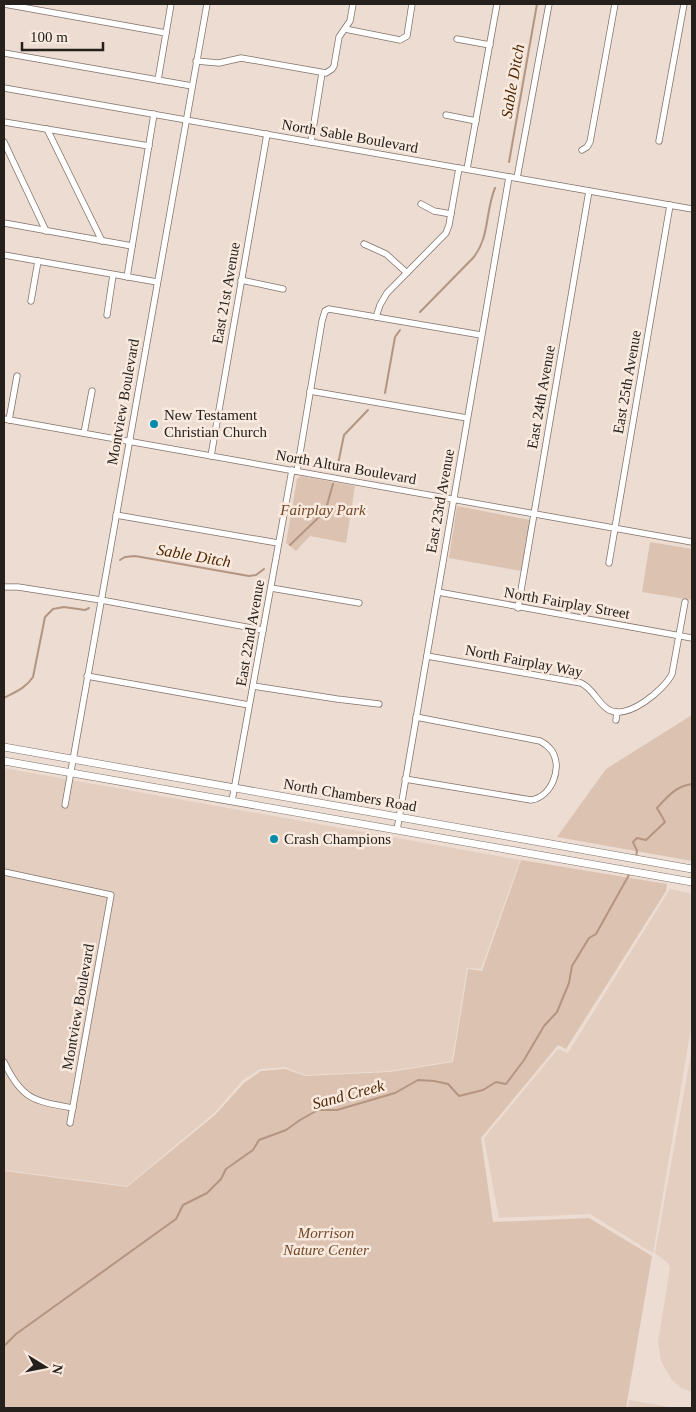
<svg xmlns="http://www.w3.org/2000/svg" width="696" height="1412" font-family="Georgia,serif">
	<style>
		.built { fill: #e4cec0 }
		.green { fill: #dcc2b1 }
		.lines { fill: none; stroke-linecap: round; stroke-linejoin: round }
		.stream { stroke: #b39581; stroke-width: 2 }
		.minor-casing { stroke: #807269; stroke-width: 7 }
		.major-casing { stroke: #807269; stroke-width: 8 }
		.minor { stroke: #fff; stroke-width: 5.5 }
		.major { stroke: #fff; stroke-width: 7 }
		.poi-dot { fill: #018aaa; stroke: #f9eadf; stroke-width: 2 }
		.labels { text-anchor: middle; stroke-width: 5; stroke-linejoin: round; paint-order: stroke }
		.street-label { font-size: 15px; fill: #25201c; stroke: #f9eadf }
		.poi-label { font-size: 15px; fill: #25201c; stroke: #f9eadf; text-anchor: start }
		.park-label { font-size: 15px; font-style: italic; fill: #724726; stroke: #f9eadf }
		.water-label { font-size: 16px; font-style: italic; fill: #4e2602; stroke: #f9eadf }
	</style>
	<rect width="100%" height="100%" fill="#ecdcd2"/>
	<g class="built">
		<path d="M 4,768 L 520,860 L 481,969 L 467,968 L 452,1061 L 390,1071 L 305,1075 L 285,1067 L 260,1069 L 243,1080 L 214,1113 L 127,1186 L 4,1170 Z"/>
		<path d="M 670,889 L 692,894 L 692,1022 L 653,1253 L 590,1214 L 499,1218 L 484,1138 L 558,1049 L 568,1053 Z"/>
		<path d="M 692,1048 L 692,1392 L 681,1388 L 672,1380 L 661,1361 L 658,1342 L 670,1268 L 668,1263 L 655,1253 Z"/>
		<path d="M 629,1400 L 675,1408 L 628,1408 Z"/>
	</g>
	<g class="green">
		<path d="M 301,476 L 355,486 L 346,543 L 310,536 L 296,551 L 286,543 L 297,479 Z"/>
		<path d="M 457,506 L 530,520 L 521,571 L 449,558 Z"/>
		<path d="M 650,542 L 692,549 L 692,600 L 642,592 Z"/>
		<path d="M 692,715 L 692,861 L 557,837 L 606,769 Z"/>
		<path d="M 521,860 L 667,884 L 666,891 L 566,1049 L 558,1045 L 481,1138 L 493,1222 L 589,1218 L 652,1256 L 626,1408 L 4,1408 L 4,1171 L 127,1187 L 215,1115 L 244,1083 L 261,1071 L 285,1069 L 305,1076 L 390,1072 L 453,1062 L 468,969 L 482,971 Z"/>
	</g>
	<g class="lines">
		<g class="stream">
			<path d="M 509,162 L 537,4"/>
			<path d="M 420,312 L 473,258 C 490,237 485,212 495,188"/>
			<path d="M 385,393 L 395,337 L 400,330"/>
			<path d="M 337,469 L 344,435 L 368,410"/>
			<path d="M 290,545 L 320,516 L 327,505 L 333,484"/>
			<path d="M 120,560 L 125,557 L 135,556 L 249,576 L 256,575 L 264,569"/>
			<path d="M 4,698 C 15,692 26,688 33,677 L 45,617 L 53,609 L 64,607 L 85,610 L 89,608"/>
			<path d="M 636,857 L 637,851 L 633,842 L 637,838 L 646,840 L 665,822 L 657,808 C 668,796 676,786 692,784"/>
			<path d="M 4,1346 L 16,1334 L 176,1219 L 183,1205 L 207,1193 L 221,1179 L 226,1169 L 253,1150 L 259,1140 L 286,1130 L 300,1120 L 318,1110 L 337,1110 L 395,1093 L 418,1080 L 434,1081 L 448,1084 L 459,1096 L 483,1090 L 496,1082 L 506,1084 L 524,1060 L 544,1026 L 557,1012 L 569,983 L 572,966 L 589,938 L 596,934 L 630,873"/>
		</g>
		<g class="minor-casing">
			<g id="minor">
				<path d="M 4,4 L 166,33"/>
				<path d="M 345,29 L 400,40 L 407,36 L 412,4"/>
				<path d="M 457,39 L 490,45"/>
				<path d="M 4,53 L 192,86"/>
				<path d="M 196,61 L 219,63 L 241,58 L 326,73 L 332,69 L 334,66 L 339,37 L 350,21 L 353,4"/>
				<path d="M 158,80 L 171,4"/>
				<path d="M 4,88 L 692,209"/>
				<path d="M 446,115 L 476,121"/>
				<path d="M 4,122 L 149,146"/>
				<path d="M 47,129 L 102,241"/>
				<path d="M 659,141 L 684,4"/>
				<path d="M 4,142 L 46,231"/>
				<path d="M 311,142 L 322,73"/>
				<path d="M 582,150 L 587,147 L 590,142 L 615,4"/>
				<path d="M 467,169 L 497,4"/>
				<path d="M 517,178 L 549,4"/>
				<path d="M 421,204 L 434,211 L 451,214"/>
				<path d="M 4,223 L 132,246"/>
				<path d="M 364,244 L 386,254 L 407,273"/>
				<path d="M 4,255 L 157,282"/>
				<path d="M 127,277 L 154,114"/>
				<path d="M 241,280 L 283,289"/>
				<path d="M 31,301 L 38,261"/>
				<path d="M 107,315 L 113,275"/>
				<path d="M 376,317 L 380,305 L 387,293 L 446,233 L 449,225 L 459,168"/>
				<path d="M 310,391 L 467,418"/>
				<path d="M 4,419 L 692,542"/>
				<path d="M 9,420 L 17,376"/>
				<path d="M 84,433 L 92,391"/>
				<path d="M 211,456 L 267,134"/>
				<path d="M 297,471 L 322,321 L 325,311 L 329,309 L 481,335"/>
				<path d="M 116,515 L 278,543"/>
				<path d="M 609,563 L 670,205"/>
				<path d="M 4,587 L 18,587 L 101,600 L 263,630"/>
				<path d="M 271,588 L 359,603"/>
				<path d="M 438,592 L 692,638"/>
				<path d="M 518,608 L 589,191"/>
				<path d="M 427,656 L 581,683 C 594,689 597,703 609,710 C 628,720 664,690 672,674 L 685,602"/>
				<path d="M 87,676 L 249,705"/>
				<path d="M 253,686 L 337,699 L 379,704"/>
				<path d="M 616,720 L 617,712"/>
				<path d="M 405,779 L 531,800 C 551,797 563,769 552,751 C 549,747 544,743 540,741 L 416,717"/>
				<path d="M 232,801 L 292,470"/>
				<path d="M 65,805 L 207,4"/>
				<path d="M 397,830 L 509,177"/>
				<path d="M 4,872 L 111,895 L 70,1123"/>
				<path d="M 4,1062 C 22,1100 34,1101 73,1108"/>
			</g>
		</g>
		<g class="major-casing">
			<g id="major">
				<path d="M 4,747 L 692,869"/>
				<path d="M 4,761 L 692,882"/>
			</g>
		</g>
		<use href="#minor" class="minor"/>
		<use href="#major" class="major"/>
	</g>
	<g class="poi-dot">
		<circle cx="154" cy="424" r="5"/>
		<circle cx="274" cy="839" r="5"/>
	</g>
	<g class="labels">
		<g class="street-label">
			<text transform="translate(350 136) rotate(10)" y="5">North Sable Boulevard</text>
			<text transform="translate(226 293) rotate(-80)" y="5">East 21st Avenue</text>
			<text transform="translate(627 382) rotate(-80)" y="5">East 25th Avenue</text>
			<text transform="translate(541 397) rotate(-80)" y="5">East 24th Avenue</text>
			<text transform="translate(123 402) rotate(-80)" y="5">Montview Boulevard</text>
			<text transform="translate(346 467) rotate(10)" y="5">North Altura Boulevard</text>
			<text transform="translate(440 501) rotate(-80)" y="5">East 23rd Avenue</text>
			<text transform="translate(567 603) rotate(10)" y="5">North Fairplay Street</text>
			<text transform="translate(250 633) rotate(-80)" y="5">East 22nd Avenue</text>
			<text transform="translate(524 661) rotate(11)" y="5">North Fairplay Way</text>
			<text transform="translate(350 795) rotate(10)" y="5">North Chambers Road</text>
			<text transform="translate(78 1007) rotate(-80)" y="5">Montview Boulevard</text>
		</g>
		<g class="poi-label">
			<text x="164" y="420">New Testament<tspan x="164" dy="17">Christian Church</tspan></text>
			<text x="284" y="844">Crash Champions</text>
		</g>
		<g class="park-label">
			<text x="323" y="515">Fairplay Park</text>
			<text x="326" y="1238">Morrison<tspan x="326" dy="17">Nature Center</tspan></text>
		</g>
		<g class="water-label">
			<text transform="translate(512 81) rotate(-80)" y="6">Sable Ditch</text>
			<text transform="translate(194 555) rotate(10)" y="6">Sable Ditch</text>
			<text transform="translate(348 1094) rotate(-15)" y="6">Sand Creek</text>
		</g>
	</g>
	<rect width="696" height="1412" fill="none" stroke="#25201c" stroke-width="10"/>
	<g transform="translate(45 1367) rotate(100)" stroke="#f9eadf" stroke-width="4" paint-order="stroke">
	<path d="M0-4L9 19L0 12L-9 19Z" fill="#25201c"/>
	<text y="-8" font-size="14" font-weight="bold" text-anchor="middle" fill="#25201c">N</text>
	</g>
	<path d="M22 42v8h81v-8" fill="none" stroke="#25201c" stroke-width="2.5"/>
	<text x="30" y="42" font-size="15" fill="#25201c" stroke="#f9eadf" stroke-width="4" paint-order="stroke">100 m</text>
</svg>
